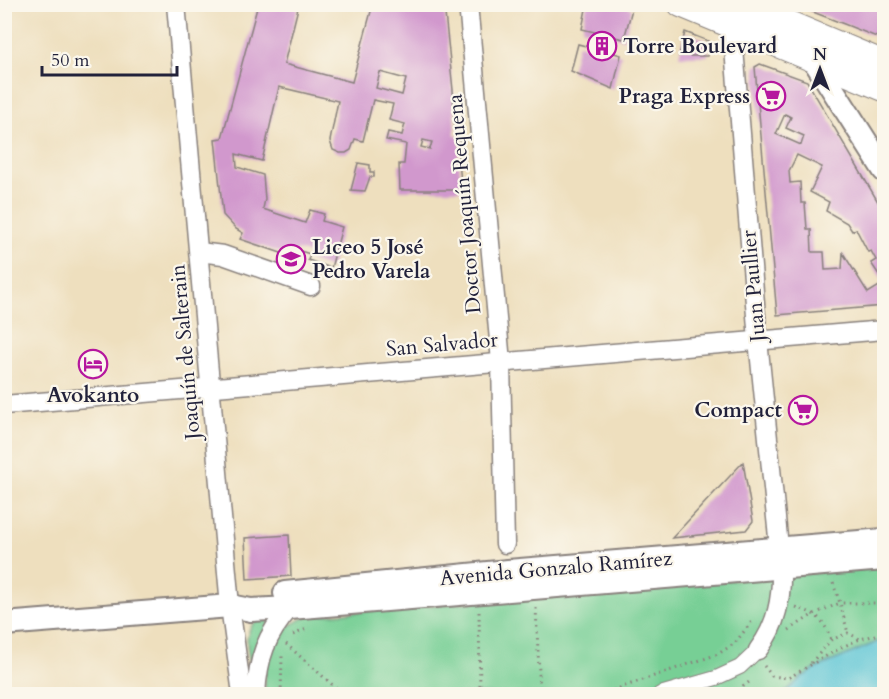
<svg xmlns="http://www.w3.org/2000/svg" width="889" height="699" font-family="Cardo,serif">
	<style>
		.green { fill: #77cf95; stroke: #4c7868; stroke-width: 1.5 }
		.water { fill: #59c4d4; stroke: #3e7388; stroke-width: 1.5 }
		.building { fill: #d198cd; fill-rule: evenodd }
		.lines { fill: none; stroke-linecap: round; stroke-linejoin: round }
		.pedestrian-casing { stroke: #88807c; stroke-width: 16 }
		.minor-casing { stroke: #88807c; stroke-width: 21 }
		.tertiary-casing { stroke: #88807c; stroke-width: 26 }
		.secondary-casing { stroke: #88807c; stroke-width: 28 }
		.path { stroke: #88807c; stroke-width: 3; stroke-dasharray: 1.5 4.5; stroke-linecap: butt }
		.pedestrian { stroke: #fff; stroke-width: 14 }
		.minor { stroke: #fff; stroke-width: 18 }
		.tertiary { stroke: #fff; stroke-width: 22 }
		.secondary { stroke: #fff; stroke-width: 26 }
		.labels { text-anchor: middle; stroke-width: 4.5; stroke-linejoin: round; paint-order: stroke }
		.poi-label { font-size: 21px; font-weight: bold; fill: #22223b; stroke: #fbf7ec; text-anchor: start }
		.street-label { font-size: 21px; fill: #22223b; stroke: #fbf7ec }
	</style>
	<rect width="100%" height="100%" fill="#fbf7ec"/>
	<filter id="ink" filterUnits="userSpaceOnUse"><feTurbulence type="fractalNoise" baseFrequency=".0167" numOctaves="2"/><feDisplacementMap in="SourceGraphic" scale="12" xChannelSelector="R" yChannelSelector="G"/><feConvolveMatrix kernelMatrix="1 2 1 2 8 2 1 2 1" color-interpolation-filters="sRGB"/></filter>
	<filter id="wash" filterUnits="userSpaceOnUse"><feTurbulence type="fractalNoise" baseFrequency=".008" numOctaves="4" result="noise"/><feDisplacementMap in="SourceGraphic" scale="24" xChannelSelector="R" yChannelSelector="G"/><feGaussianBlur stdDeviation="1.35" result="paint"/><feColorMatrix in="noise" values="0 0 0 0 0 0 0 0 0 0 0 0 0 0 0 0 0 1.4 0 .05"/><feComposite in="paint" operator="in"/></filter>
	<g filter="url(#wash)">
		<rect width="100%" height="100%" fill="#eedfbe"/>
		<g class="green">
			<path d="M 884,567 L 884,694 L 265,694 L 265,662 L 282,629 L 308,616 Z"/>
			<path d="M 270,620 L 252,662 L 250,661 C 246,647 244,631 256,621 Z"/>
		</g>
		<path class="water" d="M 884,639 L 884,694 L 783,694 L 803,676 L 819,667 Z"/>
		<g id="blocks">
			<g class="building">
				<path d="M 258,4 L 299,4 L 284,64 L 352,82 L 373,4 L 444,4 L 453,90 L 455,135 L 459,135 L 461,154 L 458,154 L 462,190 L 400,190 L 399,164 L 404,164 L 406,144 L 386,140 L 388,132 L 402,135 L 405,124 L 389,120 L 393,104 L 373,100 L 363,141 L 355,139 L 351,150 L 346,153 L 340,153 L 333,150 L 330,141 L 338,101 L 279,87 L 262,161 L 236,154 L 237,167 L 263,175 L 265,199 L 263,209 L 305,223 L 310,210 L 324,214 L 322,221 L 342,227 L 331,268 L 308,260 L 310,254 L 297,250 L 292,265 L 287,256 L 281,253 L 240,239 L 243,233 L 236,229 L 223,215 L 215,139 L 222,138 ZM 380,72 L 406,79 L 402,95 L 376,88 ZM 423,140 L 432,142 L 430,149 L 421,147 Z"/>
				<path d="M 587,4 L 621,4 L 632,9 L 624,39 L 610,36 L 607,51 L 621,55 L 613,89 L 571,71 L 578,44 L 597,49 L 599,33 L 582,29 Z"/>
				<path d="M 795,5 L 884,5 L 884,40 L 844,24 Z"/>
				<path d="M 685,32 L 708,41 L 708,56 L 679,56 Z"/>
				<path d="M 760,64 L 807,81 L 884,212 L 884,282 L 871,263 L 876,260 L 871,251 L 868,252 L 856,229 L 852,231 L 847,223 L 826,211 L 829,202 L 810,192 L 822,167 L 797,155 L 789,171 L 790,183 L 800,182 L 801,203 L 805,203 L 807,229 L 811,229 L 812,252 L 824,252 L 825,270 L 842,269 L 843,253 L 868,293 L 884,283 L 884,306 L 777,315 L 757,91 L 755,67 ZM 785,114 L 791,117 L 786,128 L 804,136 L 801,145 L 776,134 Z"/>
				<path d="M 358,163 L 370,165 L 370,172 L 374,172 L 374,177 L 370,177 L 365,191 L 351,190 Z"/>
				<path d="M 743,462 L 753,521 L 746,530 L 672,538 Z"/>
				<path d="M 289,535 L 291,576 L 247,579 L 245,538 Z"/>
			</g>
		</g>
	</g>
	<g filter="url(#ink)">
		<use href="#blocks" fill-opacity="0" stroke="#88807c" stroke-width="1.5"/>
		<g class="lines">
			<g class="pedestrian-casing">
				<path id="pedestrian" d="M 660,694 L 716,678 L 740,667 L 758,650"/>
			</g>
			<g class="minor-casing">
				<g id="minor">
					<path d="M 176,4 L 230,606 L 242,694"/>
					<path d="M 468,4 L 501,362 L 505,544"/>
					<path d="M 732,24 L 758,340 L 781,567 C 782,598 777,625 758,650"/>
					<path d="M 199,252 L 223,255 L 311,286"/>
					<path d="M 4,405 L 884,330"/>
					<path d="M 256,694 C 258,658 266,635 290,608"/>
				</g>
			</g>
			<g class="tertiary-casing">
				<g id="tertiary">
					<path d="M 814,60 L 884,170"/>
					<path d="M 285,593 L 508,571 L 884,540"/>
					<path d="M 4,624 L 230,606 L 251,610 L 290,608 L 884,559"/>
				</g>
			</g>
			<g class="secondary-casing">
				<g id="secondary">
					<path d="M 681,4 L 884,88"/>
					<path d="M 741,4 L 884,64"/>
				</g>
			</g>
			<g class="path">
				<path d="M 833,583 L 840,603 L 884,603"/>
				<path d="M 796,607 C 818,615 823,618 831,640"/>
				<path d="M 536,608 L 540,694"/>
				<path d="M 479,612 L 480,694"/>
				<path d="M 789,630 L 814,614 L 840,603 L 848,633"/>
				<path d="M 293,635 L 309,628"/>
				<path d="M 286,644 L 343,694"/>
				<path d="M 811,663 L 831,640 L 848,633 L 860,639"/>
				<path d="M 764,666 L 772,676 L 788,678 L 842,647 L 860,639 L 884,633"/>
				<path d="M 281,694 L 282,656"/>
				<path d="M 602,694 L 718,654 L 735,643 L 753,620"/>
				<path d="M 727,694 L 736,692 L 749,682"/>
			</g>
			<use href="#pedestrian" class="pedestrian"/>
			<use href="#minor" class="minor"/>
			<use href="#tertiary" class="tertiary"/>
			<use href="#secondary" class="secondary"/>
		</g>
	</g>
	<defs>
		<g id="building-ring" transform="scale(1.5)"><circle r="9.5" fill="#fbf7ec" stroke="#b5179e" stroke-width="1.5"/><path d="M-4-6H4V6H1V3H-1V6H-4ZM-2.5-4.3h1.7v1.8h-1.7ZM.8-4.3h1.7v1.8H.8ZM-2.5-1h1.7V.8h-1.7ZM.8-1h1.7V.8H.8Z" fill="#b5179e"/></g>
		<g id="supermarket-ring" transform="scale(1.5)"><circle r="9.5" fill="#fbf7ec" stroke="#b5179e" stroke-width="1.5"/><path d="M-6-5.5h2.5l.6 2H6L4.5 2H-2.5L-4.4-4H-6ZM-1.5 3.2a1.3 1.3 0 1 0 .1 0ZM3 3.2a1.3 1.3 0 1 0 .1 0Z" fill="#b5179e"/></g>
		<g id="school-ring" transform="scale(1.5)"><circle r="9.5" fill="#fbf7ec" stroke="#b5179e" stroke-width="1.5"/><path d="M0-5L7-2L0 1L-7-2ZM-4 1L0 2.5L4 1V4Q0 6-4 4Z" fill="#b5179e"/></g>
		<g id="hotel-ring" transform="scale(1.5)"><circle r="9.5" fill="#fbf7ec" stroke="#b5179e" stroke-width="1.5"/><path d="M-6-4.5h1.5V1H6V5H4.5V3h-9V5H-6ZM-4 0a1.8 1.8 0 1 1 3.6 0ZM.5 0V-2.5h3Q6-2.5 6 0Z" fill="#b5179e"/></g>
	</defs>
	<g fill-rule="evenodd">
		<use href="#building-ring" x="602" y="46"/>
		<use href="#supermarket-ring" x="771" y="96"/>
		<use href="#school-ring" x="291" y="259"/>
		<use href="#hotel-ring" x="93" y="364"/>
		<use href="#supermarket-ring" x="803" y="410"/>
	</g>
	<g class="labels">
		<g class="poi-label">
			<text x="623" y="53">Torre Boulevard</text>
			<text x="750" y="103" text-anchor="end">Praga Express</text>
			<text x="312" y="254">Liceo 5 José<tspan x="312" dy="24">Pedro Varela</tspan></text>
			<text x="93" y="402" text-anchor="middle">Avokanto</text>
			<text x="782" y="417" text-anchor="end">Compact</text>
		</g>
		<g class="street-label">
			<text transform="translate(464 204) rotate(-95)" y="7">Doctor Joaquín Requena</text>
			<text transform="translate(753 286) rotate(-95)" y="7">Juan Paullier</text>
			<text transform="translate(442 344) rotate(-5)" y="7">San Salvador</text>
			<text transform="translate(185 352) rotate(-95)" y="7">Joaquín de Salterain</text>
			<text transform="translate(556 568) rotate(-5)" y="7">Avenida Gonzalo Ramírez</text>
		</g>
	</g>
	<rect width="889" height="699" fill="none" stroke="#fbf7ec" stroke-width="24"/>
	<g transform="translate(820 69)" stroke="#fbf7ec" stroke-width="4.5" paint-order="stroke">
	<path d="M0-4.5L10 22L0 15L-10 22Z" fill="#22223b"/>
	<text y="-9" font-size="16" font-weight="bold" text-anchor="middle" fill="#22223b">N</text>
	</g>
	<path d="M42 66v9h135v-9" fill="none" stroke="#22223b" stroke-width="3"/>
	<text x="51" y="66" font-size="18" fill="#22223b" stroke="#fbf7ec" stroke-width="4.5" paint-order="stroke">50 m</text>
</svg>
